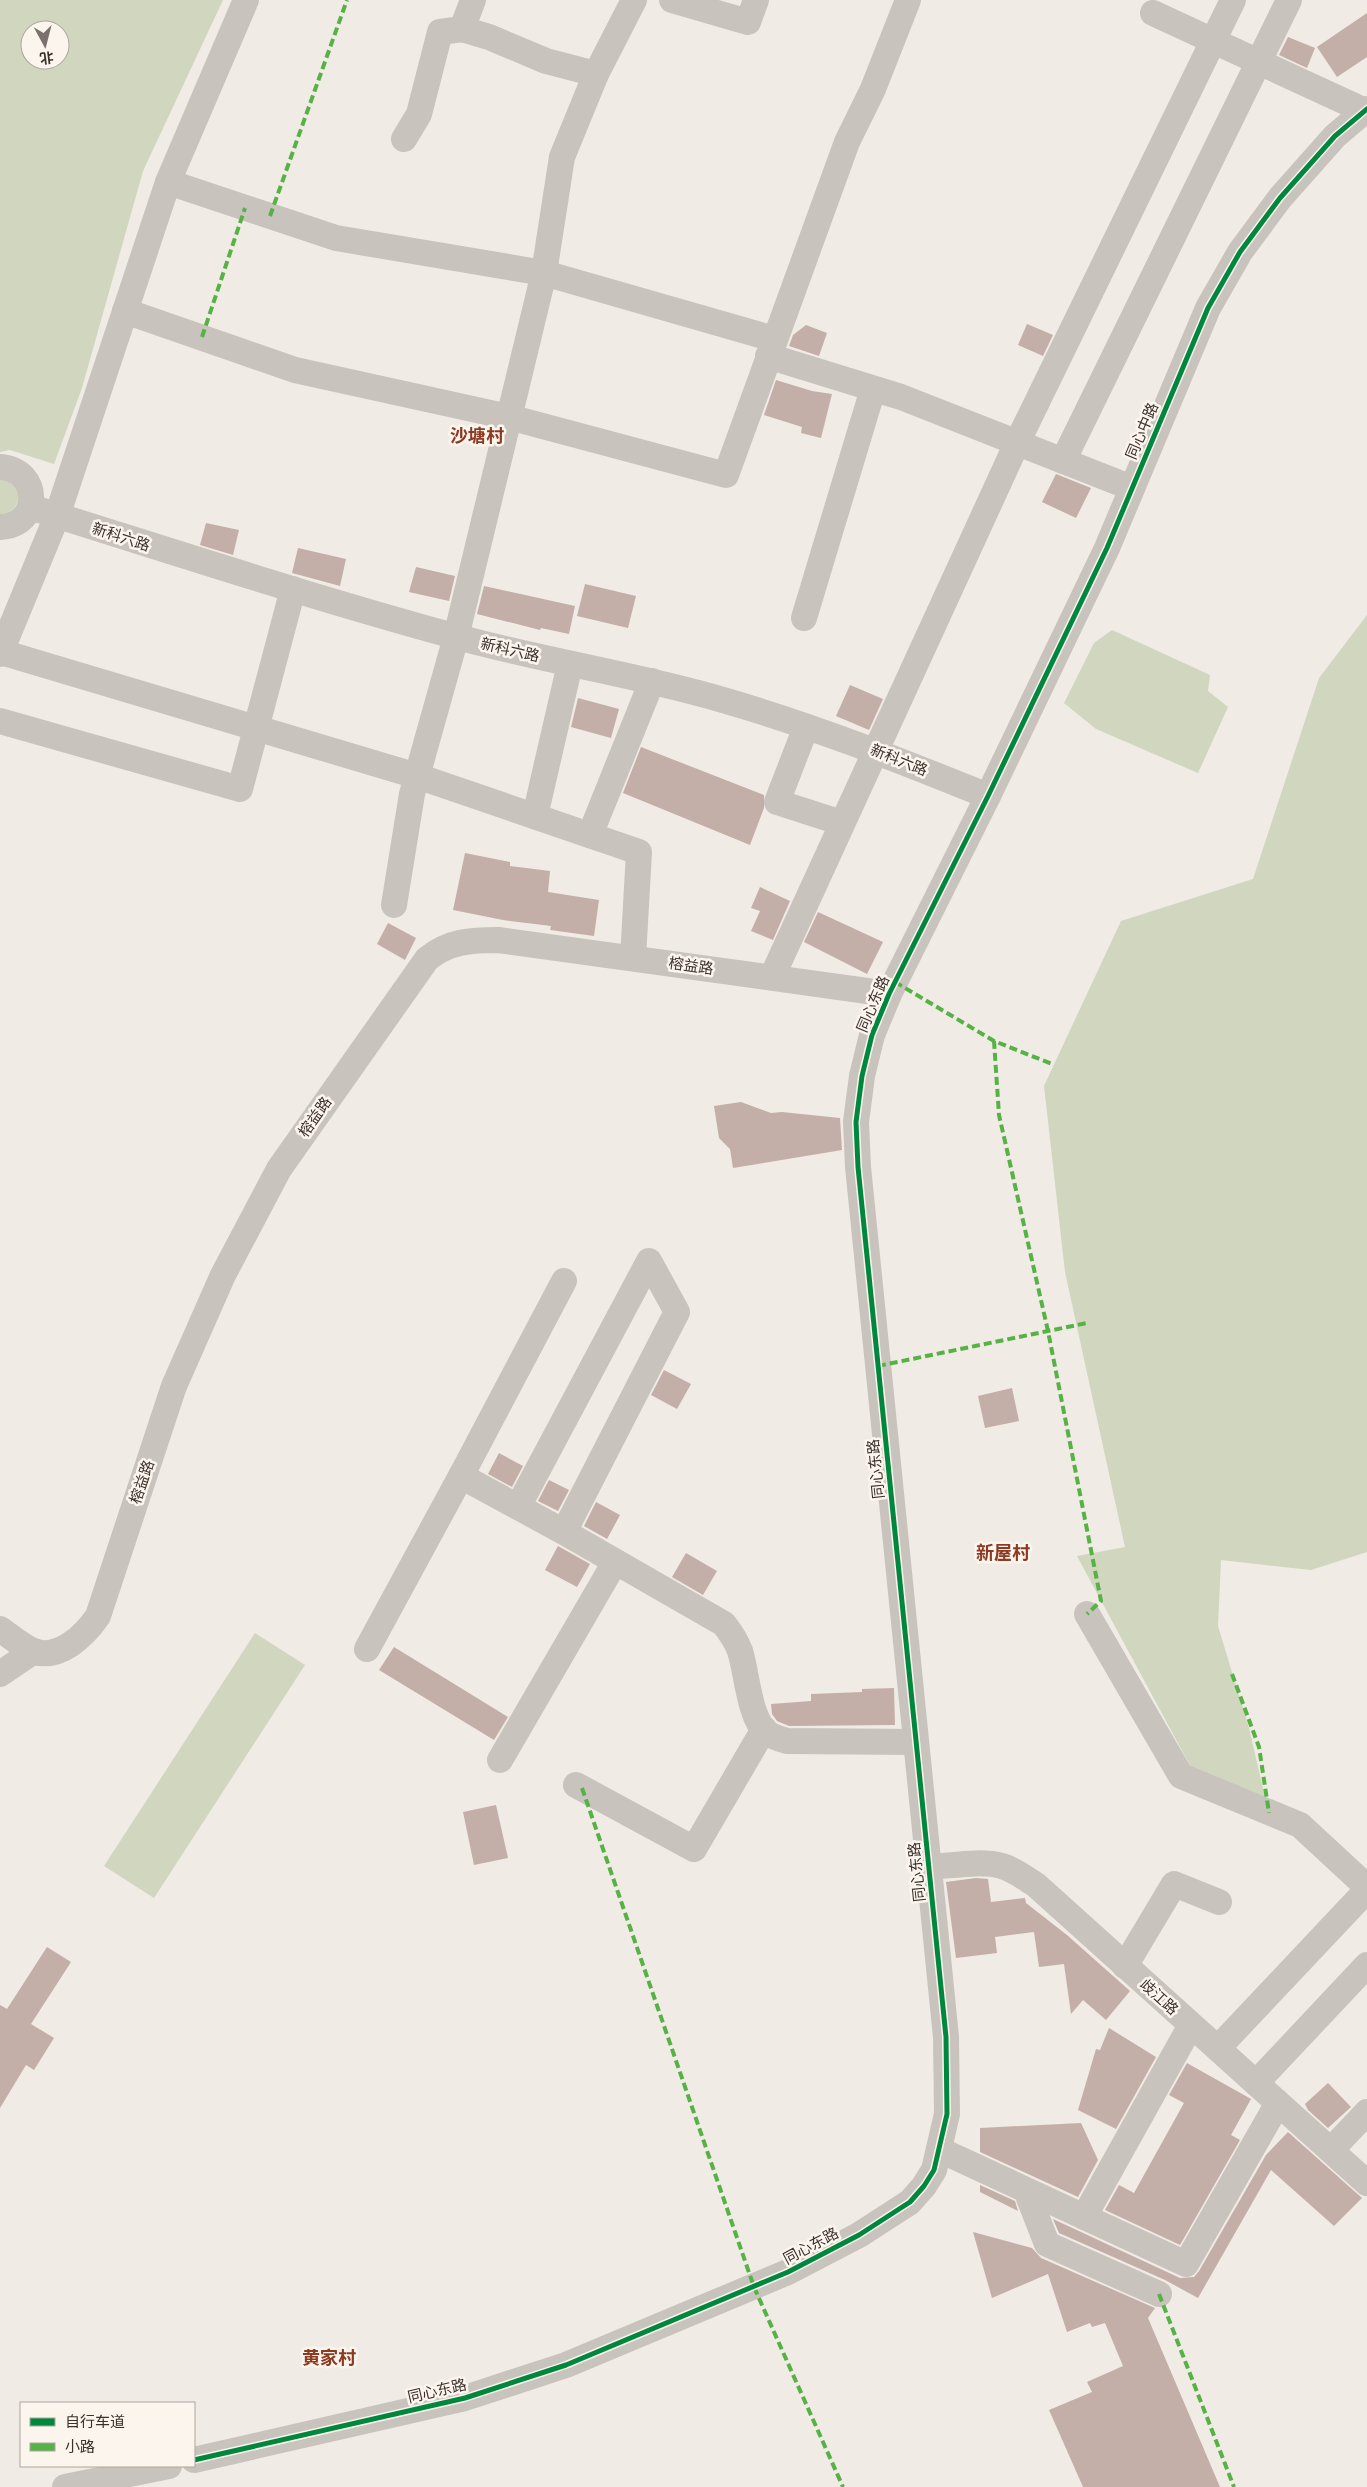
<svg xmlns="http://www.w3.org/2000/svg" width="1367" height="2487" font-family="'Fira Sans','Noto Sans SC',sans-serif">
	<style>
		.green { fill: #d1d6bf; fill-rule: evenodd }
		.building { fill: #c3afa7 }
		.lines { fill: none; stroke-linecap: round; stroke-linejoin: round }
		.minor { stroke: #c9c3be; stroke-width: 26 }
		.quiet { stroke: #57b246; stroke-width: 4; stroke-dasharray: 8 4; stroke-linecap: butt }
		.cycleway-casing { stroke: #fbf5ee; stroke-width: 8 }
		.cycleway { stroke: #00873e; stroke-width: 5 }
		.labels { text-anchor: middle; stroke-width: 5; stroke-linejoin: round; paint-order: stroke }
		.street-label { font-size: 15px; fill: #3b302b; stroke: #fbf5ee }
		.quarter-label { font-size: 18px; font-weight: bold; fill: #8c3b22; stroke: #fbf5ee }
	</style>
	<rect width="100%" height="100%" fill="#f0ebe5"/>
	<g class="green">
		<path d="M 0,0 L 223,0 L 143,171 L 82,388 L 54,464 L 10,450 L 0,452 ZM 30,30 L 60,30 L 60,60 L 30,60 Z"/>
		<path d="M 0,477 L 5,478 L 19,491 C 18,505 15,512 0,515 Z"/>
		<path d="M 1367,615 L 1367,1552 L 1311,1570 L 1221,1560 L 1218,1626 L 1249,1728 L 1265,1797 L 1207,1797 L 1077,1556 L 1125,1547 L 1065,1272 L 1044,1086 L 1121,921 L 1253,879 L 1319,678 Z"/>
		<path d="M 1112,630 L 1210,675 L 1208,691 L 1228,707 L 1198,773 L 1096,729 L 1064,703 L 1094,643 Z"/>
		<path d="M 255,1633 L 305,1665 L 154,1898 L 104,1866 Z"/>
	</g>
	<g class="building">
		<path d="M 1367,13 L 1367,57 L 1337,77 L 1317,47 Z"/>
		<path d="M 1288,37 L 1315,48 L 1307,68 L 1279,55 Z"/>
		<path d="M 1027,324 L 1053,335 L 1043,356 L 1018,345 Z"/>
		<path d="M 806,325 L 827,333 L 819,356 L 789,346 L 793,335 Z"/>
		<path d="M 776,380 L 812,391 L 832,394 L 821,438 L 801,433 L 802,427 L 764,415 Z"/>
		<path d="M 1056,474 L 1091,488 L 1076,518 L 1042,502 Z"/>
		<path d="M 206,523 L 239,530 L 233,555 L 200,545 Z"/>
		<path d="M 298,548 L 346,559 L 340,586 L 292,573 Z"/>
		<path d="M 416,567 L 455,576 L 449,601 L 409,592 Z"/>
		<path d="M 585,584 L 636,596 L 628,628 L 577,616 Z"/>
		<path d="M 484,586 L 575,606 L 569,634 L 541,628 L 540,630 L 477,614 Z"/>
		<path d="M 850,685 L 883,699 L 869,730 L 836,716 Z"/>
		<path d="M 578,698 L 619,709 L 611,738 L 571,727 Z"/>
		<path d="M 641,747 L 764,795 L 764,808 L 750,845 L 623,793 Z"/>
		<path d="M 465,853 L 510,862 L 510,866 L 550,871 L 548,892 L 599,900 L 594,936 L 550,930 L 551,926 L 503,920 L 453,910 Z"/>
		<path d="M 760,887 L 790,901 L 773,940 L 751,931 L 760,911 L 751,908 Z"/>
		<path d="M 818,912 L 883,942 L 867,974 L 804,942 Z"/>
		<path d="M 388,923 L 416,938 L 405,960 L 377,944 Z"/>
		<path d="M 741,1102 L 771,1113 L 782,1112 L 840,1118 L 842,1150 L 733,1168 L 730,1149 L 719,1138 L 714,1106 Z"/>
		<path d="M 664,1370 L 691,1384 L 677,1409 L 651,1395 Z"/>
		<path d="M 1012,1388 L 1019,1421 L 985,1428 L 978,1396 Z"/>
		<path d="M 499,1453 L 523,1466 L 512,1487 L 488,1474 Z"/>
		<path d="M 549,1480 L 569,1490 L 558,1511 L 538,1501 Z"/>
		<path d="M 596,1502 L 620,1515 L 607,1539 L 584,1526 Z"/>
		<path d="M 558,1546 L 590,1564 L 577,1587 L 545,1570 Z"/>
		<path d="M 686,1553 L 717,1571 L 703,1595 L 672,1577 Z"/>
		<path d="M 394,1647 L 508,1717 L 494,1740 L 379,1670 Z"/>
		<path d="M 894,1688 L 895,1725 L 789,1726 L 777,1721 L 772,1714 L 771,1704 L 811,1701 L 811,1694 L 862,1692 L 862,1689 Z"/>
		<path d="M 496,1805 L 508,1858 L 474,1865 L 463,1812 Z"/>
		<path d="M 976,1878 L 988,1879 L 991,1902 L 1025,1898 L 1026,1903 L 1067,1935 L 1130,1991 L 1106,2020 L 1083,2000 L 1071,2014 L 1064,1964 L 1039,1967 L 1034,1932 L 995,1937 L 997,1953 L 956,1958 L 946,1882 Z"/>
		<path d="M 47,1947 L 71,1962 L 31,2024 L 54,2038 L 34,2070 L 26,2065 L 0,2108 L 0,2005 L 7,2009 Z"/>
		<path d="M 1109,2028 L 1156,2057 L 1116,2129 L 1078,2110 L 1096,2049 L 1100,2050 Z"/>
		<path d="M 1187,2063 L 1251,2099 L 1231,2135 L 1240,2140 L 1180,2245 L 1105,2210 L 1119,2185 L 1134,2193 L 1184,2103 L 1169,2095 Z"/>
		<path d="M 1328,2083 L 1351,2107 L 1328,2128 L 1308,2110 L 1305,2104 Z"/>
		<path d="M 1081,2123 L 1098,2160 L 1078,2197 L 980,2152 L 980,2128 Z"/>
		<path d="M 1288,2132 L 1362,2198 L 1334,2226 L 1271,2170 L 1198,2298 L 1165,2280 L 1059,2233 L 1053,2219 L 1180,2278 L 1194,2277 L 1199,2271 L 1266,2155 Z"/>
		<path d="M 980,2185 L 1015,2201 L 1018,2211 L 980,2192 Z"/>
		<path d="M 973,2232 L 1032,2248 L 1041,2258 L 1155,2308 L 1148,2318 L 1220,2487 L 1083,2487 L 1049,2410 L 1092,2392 L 1087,2382 L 1123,2366 L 1105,2323 L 1092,2327 L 1090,2323 L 1067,2332 L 1048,2274 L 992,2298 Z"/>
	</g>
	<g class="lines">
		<g class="minor">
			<path d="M 672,0 L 748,22 L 756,0"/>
			<path d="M 1153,13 L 1365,111"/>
			<path d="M 462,29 L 489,37 L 546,61 L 596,74"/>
			<path d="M 404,139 L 419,114 L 440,32 L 462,29 L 473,0"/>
			<path d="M 168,182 L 336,238 L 544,273 L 774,339"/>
			<path d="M 125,311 L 295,370 L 509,417 L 726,475 L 847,142 L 873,89 L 908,0"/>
			<path d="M 768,356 L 901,397 L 1132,488"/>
			<path d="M 1063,461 L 1289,0"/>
			<path d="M 0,467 C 42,470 41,526 0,527"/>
			<path d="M 30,507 C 171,551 311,597 454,636 C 543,661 635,674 723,700 C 814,726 901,761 988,796"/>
			<path d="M 804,618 L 873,389"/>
			<path d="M 1,652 L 417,776 L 639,852 L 633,958"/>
			<path d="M 0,654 L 57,516 L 168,182 L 246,0"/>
			<path d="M 0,721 L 240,789 L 293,589"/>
			<path d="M 806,727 L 777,802 L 842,823"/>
			<path d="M 535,816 L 570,664"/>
			<path d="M 590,835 L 652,681"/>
			<path d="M 394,905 L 412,794 L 456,637 L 544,273 L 562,157 L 596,74 L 634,0"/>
			<path d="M 772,977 L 1017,443 L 1233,0"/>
			<path d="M 564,1281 L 461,1476 L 564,1532 L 724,1624 C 731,1633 736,1640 740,1651 C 747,1673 749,1717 766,1732 C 772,1737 780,1739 787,1741 L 916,1742"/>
			<path d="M 518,1507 L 649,1261 L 677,1312 L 564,1532"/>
			<path d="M 1087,1614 L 1181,1776 L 1300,1825 L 1367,1887"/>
			<path d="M 0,1629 C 10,1636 22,1646 33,1651 C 59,1661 85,1635 98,1616 L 174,1386 L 223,1275 L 279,1169 L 427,959 C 449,941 471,940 498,940 L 889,994"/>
			<path d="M 367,1649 L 461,1476"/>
			<path d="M 0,1674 L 34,1651"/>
			<path d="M 500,1760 L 615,1562"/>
			<path d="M 576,1785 L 694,1849 L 764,1729"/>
			<path d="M 929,1867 C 951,1866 980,1860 1002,1866 C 1015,1870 1025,1878 1036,1885 L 1367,2183"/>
			<path d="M 1125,1966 L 1174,1884 L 1219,1902"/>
			<path d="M 1218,2048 L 1367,1890"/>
			<path d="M 1256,2083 L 1367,1965"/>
			<path d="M 940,2150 L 1186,2264 L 1278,2103"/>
			<path d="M 1331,2150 L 1367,2112"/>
			<path d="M 1029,2198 L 1047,2244 L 1159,2294"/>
			<path d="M 1084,2217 L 1191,2025"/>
			<path d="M 194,2460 L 465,2398 L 566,2365 L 788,2272 L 859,2235 L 910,2202 L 924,2186 L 934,2170 L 947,2114 L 946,2037 L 858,1167 L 856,1122 L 862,1076 L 872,1035 L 889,994 L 988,796 L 1107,548 L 1208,308 L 1240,252 L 1280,198 L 1335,136 L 1367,109"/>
			<path d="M 65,2487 L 169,2466"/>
		</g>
		<g class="quiet">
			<path d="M 270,216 L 347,0"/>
			<path d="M 202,337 L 245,208"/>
			<path d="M 895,982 L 994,1041 L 1052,1064"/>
			<path d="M 994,1041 L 999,1115 L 1048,1331 L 1101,1601 L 1087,1614"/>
			<path d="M 878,1366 L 1087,1323"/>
			<path d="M 1232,1674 L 1259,1747 L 1269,1813"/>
			<path d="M 582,1788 L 754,2287 L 843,2487"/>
			<path d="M 1159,2294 L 1234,2487"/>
		</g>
		<g class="cycleway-casing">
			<path id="cycleway" d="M 194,2460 L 465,2398 L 566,2365 L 788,2272 L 859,2235 L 910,2202 L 924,2186 L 934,2170 L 947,2114 L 946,2037 L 858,1167 L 856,1122 L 862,1076 L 872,1035 L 889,994 L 988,796 L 1107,548 L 1208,308 L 1240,252 L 1280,198 L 1335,136 L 1367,109"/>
		</g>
		<use href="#cycleway" class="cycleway"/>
	</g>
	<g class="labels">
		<g class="street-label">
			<text transform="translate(1142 431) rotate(-67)" y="5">同心中路</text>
			<text transform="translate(121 537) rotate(18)" y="5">新科六路</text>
			<text transform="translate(510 650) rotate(13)" y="5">新科六路</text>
			<text transform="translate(899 760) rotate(22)" y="5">新科六路</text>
			<text transform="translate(691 966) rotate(8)" y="5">榕益路</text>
			<text transform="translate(873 1004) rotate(-67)" y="5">同心东路</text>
			<text transform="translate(315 1117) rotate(-55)" y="5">榕益路</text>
			<text transform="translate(876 1469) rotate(-96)" y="5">同心东路</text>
			<text transform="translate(142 1482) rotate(-71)" y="5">榕益路</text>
			<text transform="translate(917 1872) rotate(-96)" y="5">同心东路</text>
			<text transform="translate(1159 1997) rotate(42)" y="5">歧江路</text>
			<text transform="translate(811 2246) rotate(-28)" y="5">同心东路</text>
			<text transform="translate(437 2391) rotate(-13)" y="5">同心东路</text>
		</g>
		<g class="quarter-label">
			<text x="477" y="442">沙塘村</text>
			<text x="1003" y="1559">新屋村</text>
			<text x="329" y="2364">黄家村</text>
		</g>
	</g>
	<rect x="20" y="2402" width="175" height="65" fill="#fbf5ee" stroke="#aea6a0"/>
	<rect x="30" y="2418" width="25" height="8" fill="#00873e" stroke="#aea6a0"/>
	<text x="65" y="2427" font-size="15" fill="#3b302b">自行车道</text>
	<rect x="30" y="2443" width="25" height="8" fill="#57b246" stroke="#aea6a0"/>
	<text x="65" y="2452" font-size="15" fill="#3b302b">小路</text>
	<g transform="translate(45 45) rotate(173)"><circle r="24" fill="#fbf5ee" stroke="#aea6a0"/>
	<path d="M0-4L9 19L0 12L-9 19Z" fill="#7a716c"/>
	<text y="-8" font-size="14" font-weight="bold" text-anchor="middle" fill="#3b302b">北</text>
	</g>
</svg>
